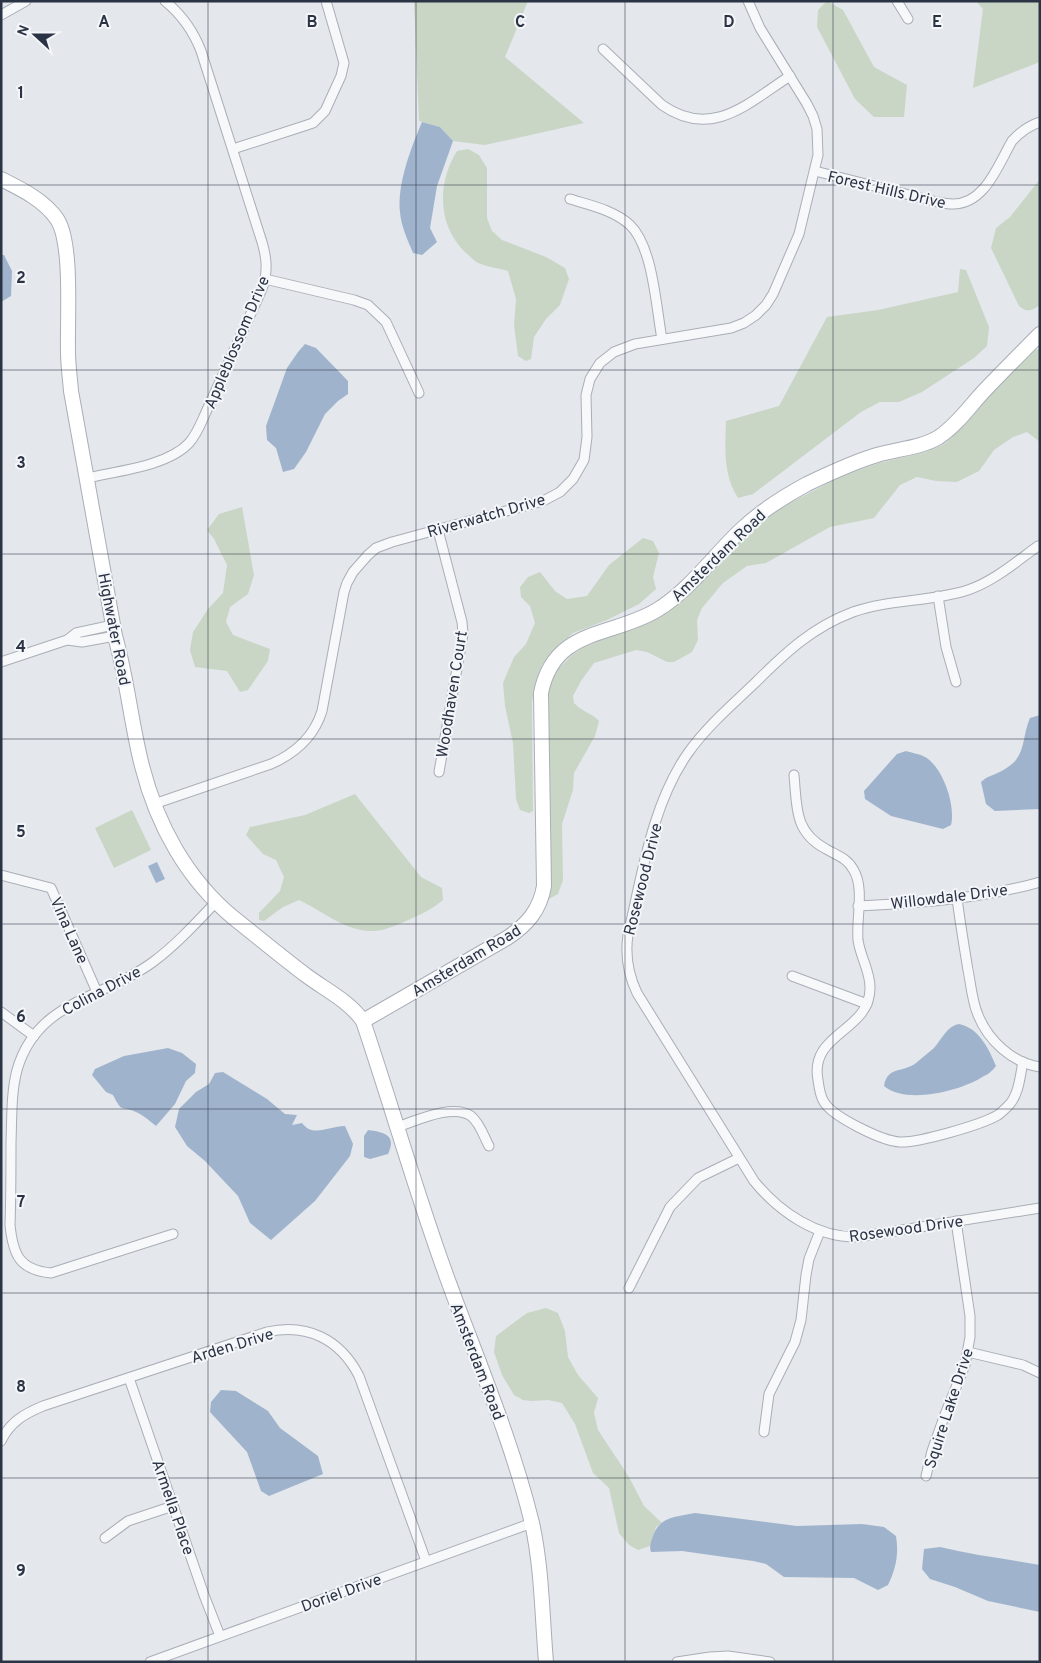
<svg xmlns="http://www.w3.org/2000/svg" width="1041" height="1663" font-family="Overpass,sans-serif">
	<style>
		.green { fill: #c9d6c5 }
		.water { fill: #9fb4cc }
		.lines { fill: none; stroke-linecap: round; stroke-linejoin: round }
		.street-casing { stroke: #a9aeb7; stroke-width: 11 }
		.secondary-casing { stroke: #a9aeb7; stroke-width: 16 }
		.street { stroke: #f7f8fa; stroke-width: 9 }
		.secondary { stroke: #fff; stroke-width: 14 }
		.grid { fill: none; stroke: #2b3445; stroke-width: 1; stroke-opacity: 0.55 }
		.labels { text-anchor: middle; stroke-width: 4; stroke-linejoin: round; paint-order: stroke }
		.street-label { font-size: 16px; fill: #2b3445; stroke: #f4f6f9 }
		.grid-label { font-size: 16px; text-anchor: middle; font-weight: bold; fill: #2b3445; stroke: #f4f6f9; stroke-width: 4; stroke-linejoin: round; paint-order: stroke }
	</style>
	<rect width="100%" height="100%" fill="#e4e7ec"/>
	<g class="green">
		<path d="M 414,1 L 528,1 L 505,57 L 584,123 L 485,145 L 453,141 L 440,127 L 419,121 Z"/>
		<path d="M 827,1 L 843,10 L 874,67 L 907,85 L 904,117 L 874,117 L 855,99 L 817,27 L 818,10 Z"/>
		<path d="M 976,1 L 1040,1 L 1040,62 L 973,88 L 983,9 Z"/>
		<path d="M 468,149 L 479,155 L 487,168 L 487,218 L 492,231 L 502,240 L 546,257 L 565,268 L 569,279 L 560,305 L 546,319 L 534,337 L 531,359 L 526,361 L 518,356 L 514,325 L 516,299 L 508,271 C 498,268 487,267 478,263 C 474,261 470,256 466,253 C 437,226 437,183 457,151 Z"/>
		<path d="M 1040,179 L 1040,305 C 1031,311 1028,313 1019,306 L 991,248 L 996,228 L 1010,217 Z"/>
		<path d="M 960,269 L 966,270 L 989,327 L 987,346 L 974,358 L 922,392 L 899,402 L 880,402 L 861,412 L 753,494 L 738,498 C 723,475 725,448 726,421 L 779,406 L 827,317 L 878,310 L 958,292 Z"/>
		<path d="M 1035,349 L 1040,350 L 1040,442 L 1027,432 L 1013,437 L 994,450 L 979,471 L 957,482 L 936,481 L 917,477 L 900,485 L 874,518 L 830,527 L 766,563 L 747,566 L 723,583 L 702,608 L 697,620 L 698,640 L 692,652 L 674,662 L 667,662 L 647,652 L 636,650 L 594,663 L 581,681 L 573,696 L 574,703 C 582,712 592,713 599,721 L 595,736 L 574,773 L 573,790 L 562,824 L 563,880 L 558,894 L 549,899 L 547,895 L 547,691 L 559,668 L 572,655 L 589,642 L 610,637 L 639,627 L 669,610 L 748,532 L 776,510 L 844,475 L 879,463 L 926,452 L 946,443 L 1017,365 Z"/>
		<path d="M 242,507 L 254,575 L 248,594 L 230,607 L 226,622 L 233,635 L 270,649 L 268,661 L 248,690 L 240,692 L 227,671 L 195,667 L 190,650 L 193,632 L 208,609 L 223,593 L 227,565 L 214,539 L 207,530 L 219,514 Z"/>
		<path d="M 643,538 L 653,541 L 659,553 L 653,577 L 656,589 L 639,604 L 607,620 L 573,633 L 554,651 L 542,665 L 536,680 L 532,702 L 533,811 L 529,813 L 520,810 L 516,799 L 513,743 L 505,706 L 503,683 L 514,657 L 526,644 L 535,623 L 530,606 L 521,597 L 520,587 L 528,577 L 540,572 L 555,591 L 567,599 L 587,596 L 609,565 Z"/>
		<path d="M 355,794 L 421,877 L 442,888 L 443,900 C 431,910 420,915 406,921 C 395,926 381,932 369,931 C 344,930 321,910 299,900 L 283,907 L 264,921 L 259,920 L 259,913 L 280,891 L 284,877 L 276,860 L 263,854 L 246,835 L 250,827 L 305,815 Z"/>
		<path d="M 132,810 L 151,850 L 114,868 L 95,828 Z"/>
		<path d="M 546,1308 L 558,1313 L 565,1331 L 568,1357 L 578,1375 L 598,1398 L 594,1413 L 598,1430 L 629,1477 L 644,1506 L 662,1523 L 656,1527 L 650,1546 L 638,1550 L 629,1545 L 619,1533 L 609,1488 L 593,1473 L 575,1424 L 562,1403 L 548,1400 L 531,1401 L 523,1400 L 514,1395 L 502,1375 L 494,1352 L 496,1336 L 527,1313 Z"/>
	</g>
	<g class="water">
		<path d="M 422,122 L 440,127 L 453,141 L 437,186 L 430,228 L 437,242 L 422,255 L 413,253 C 408,241 401,226 400,212 C 397,184 411,148 422,122 Z"/>
		<path d="M 1,255 L 4,255 L 12,271 L 11,296 L 1,302 Z"/>
		<path d="M 305,344 L 316,348 L 348,381 L 348,394 L 338,401 L 325,414 L 306,452 L 294,469 L 283,472 L 276,448 L 267,440 L 266,426 L 287,368 L 298,352 Z"/>
		<path d="M 1040,715 L 1040,809 L 995,811 L 986,804 L 981,782 C 988,775 996,775 1005,769 C 1027,756 1021,739 1030,718 Z"/>
		<path d="M 906,751 C 912,753 920,754 925,757 C 943,767 956,806 951,825 L 943,829 L 891,816 L 865,799 L 864,791 L 897,754 Z"/>
		<path d="M 157,862 L 165,879 L 156,883 L 148,866 Z"/>
		<path d="M 959,1024 C 979,1028 989,1049 996,1066 C 993,1070 989,1074 984,1076 C 961,1091 906,1105 884,1086 C 887,1066 903,1073 916,1063 C 922,1058 928,1053 934,1048 C 942,1039 947,1026 959,1024 Z"/>
		<path d="M 168,1048 L 182,1053 L 196,1064 L 195,1073 L 186,1081 L 175,1104 L 156,1126 C 150,1121 143,1115 136,1112 C 120,1105 123,1114 113,1095 L 106,1092 L 92,1075 L 95,1069 L 124,1056 Z"/>
		<path d="M 223,1072 L 267,1099 L 285,1114 L 297,1115 L 292,1125 L 302,1123 C 313,1138 329,1126 345,1126 L 353,1144 L 350,1156 L 315,1201 L 271,1240 L 250,1223 L 238,1196 L 205,1161 L 187,1146 L 175,1127 L 179,1109 L 196,1092 L 209,1084 L 215,1073 Z"/>
		<path d="M 368,1130 C 384,1132 397,1135 388,1154 L 370,1159 L 364,1157 L 364,1136 Z"/>
		<path d="M 221,1390 L 236,1391 L 268,1411 L 280,1428 L 318,1456 L 323,1474 L 269,1496 L 261,1491 L 247,1452 L 210,1412 L 211,1402 Z"/>
		<path d="M 695,1513 L 797,1526 L 862,1524 L 884,1527 L 896,1536 C 899,1554 896,1568 888,1585 L 878,1590 L 854,1578 L 784,1577 L 766,1564 L 753,1561 L 682,1551 L 651,1552 C 649,1546 651,1542 653,1536 C 660,1516 676,1517 695,1513 Z"/>
		<path d="M 940,1547 C 973,1555 1007,1559 1040,1565 L 1040,1612 L 988,1601 L 955,1587 L 930,1579 L 922,1569 L 924,1549 Z"/>
	</g>
	<g class="lines">
		<g class="street-casing">
			<g id="street">
				<path d="M 897,1 L 908,19"/>
				<path d="M 1,15 L 26,1"/>
				<path d="M 603,49 L 662,105 C 712,140 748,103 790,76"/>
				<path d="M 233,149 L 301,127 L 313,123 L 325,111 L 341,76 L 344,63 L 326,1"/>
				<path d="M 815,171 L 937,202 C 942,203 947,204 953,204 C 985,204 998,165 1012,141 C 1020,132 1028,126 1040,122"/>
				<path d="M 570,199 C 589,205 614,210 630,225 C 653,247 656,307 662,339"/>
				<path d="M 265,279 L 354,300 L 368,305 L 386,322 L 419,393"/>
				<path d="M 87,478 C 117,471 168,466 189,443 C 197,434 201,423 206,412 L 262,289 C 268,272 267,259 262,242 L 201,51 C 193,30 182,15 165,1"/>
				<path d="M 438,530 L 462,622 L 463,634 L 439,772"/>
				<path d="M 1038,546 C 1016,562 994,581 968,590 C 931,602 890,599 853,612 C 813,627 786,652 756,682 C 733,704 707,726 688,753 C 652,804 642,875 628,935 C 625,955 628,974 637,993 L 754,1181 C 779,1212 817,1238 858,1237 L 1040,1208"/>
				<path d="M 938,596 L 946,647 L 956,682"/>
				<path d="M 67,640 L 82,642 L 115,636"/>
				<path d="M 1,662 L 67,640 L 76,633 L 113,625"/>
				<path d="M 794,775 C 797,807 794,832 826,849 C 836,855 847,858 853,869 C 865,887 856,919 858,940 C 860,956 870,971 870,987 C 871,1032 809,1032 818,1080 C 819,1088 820,1096 824,1102 C 833,1117 882,1141 900,1142 C 918,1143 981,1125 998,1115 C 1002,1112 1006,1108 1009,1105 C 1019,1094 1020,1076 1023,1062"/>
				<path d="M 154,804 L 271,764 C 296,753 314,737 322,711 L 344,592 L 347,583 L 353,572 L 368,555 L 376,548 L 392,542 L 543,501 L 560,492 L 573,479 L 584,460 L 587,437 L 586,395 L 590,379 L 600,363 L 614,352 L 635,344 L 731,328 L 744,323 L 756,315 L 766,305 L 773,294 L 799,234 L 818,155 L 817,129 L 813,116 L 807,104 L 760,28 L 748,1"/>
				<path d="M 1,875 L 51,888 L 97,992"/>
				<path d="M 957,898 C 960,922 964,946 968,970 C 971,985 972,1001 978,1015 C 988,1040 1012,1063 1040,1067"/>
				<path d="M 858,906 C 919,903 981,899 1040,882"/>
				<path d="M 792,976 L 867,1004"/>
				<path d="M 1,1012 L 34,1036"/>
				<path d="M 397,1127 C 416,1121 453,1103 471,1116 C 480,1123 484,1137 489,1146"/>
				<path d="M 173,1234 L 51,1273 C 19,1270 13,1254 10,1225 C 11,1197 11,1169 11,1142 C 12,1117 11,1093 17,1070 C 37,1000 103,999 153,962 C 176,945 196,923 216,902"/>
				<path d="M 629,1288 L 670,1207 L 698,1178 L 739,1158"/>
				<path d="M 968,1352 L 1023,1365 L 1040,1373"/>
				<path d="M 129,1378 L 204,1595 L 220,1636"/>
				<path d="M 764,1432 L 769,1394 L 795,1342 L 801,1320 L 806,1275 L 809,1259 L 820,1231"/>
				<path d="M 1,1441 C 10,1422 24,1414 43,1406 L 267,1332 C 307,1323 340,1339 359,1376 L 426,1561"/>
				<path d="M 926,1476 L 932,1451 L 944,1417 L 965,1365 L 970,1337 L 970,1316 L 956,1221"/>
				<path d="M 105,1538 L 128,1521 L 173,1506"/>
				<path d="M 150,1662 L 532,1523"/>
				<path d="M 677,1662 L 710,1657 L 728,1656 L 770,1662"/>
			</g>
		</g>
		<g class="secondary-casing">
			<g id="secondary">
				<path d="M 1,179 C 21,189 44,200 57,219 C 73,243 67,321 68,352 C 68,365 70,378 71,391 L 115,636 C 127,678 131,723 142,766 C 157,825 187,880 235,919 C 259,938 283,958 307,976 C 326,990 349,1001 363,1021 C 391,1104 415,1189 445,1272 C 475,1355 511,1437 532,1523 C 542,1568 542,1615 546,1662"/>
				<path d="M 363,1021 L 507,938 C 527,925 540,910 544,886 L 541,693 C 554,627 613,637 657,610 C 690,590 714,555 742,529 C 762,510 783,497 807,484 C 830,473 853,462 877,455 C 897,449 921,448 939,437 C 957,425 970,406 984,391 C 1002,372 1021,353 1040,334"/>
			</g>
		</g>
		<use href="#street" class="street"/>
		<use href="#secondary" class="secondary"/>
	</g>
	<path class="grid" d="M 208,1 L 208,1662M 416,1 L 416,1662M 625,1 L 625,1662M 833,1 L 833,1662M 1,185 L 1040,185M 1,370 L 1040,370M 1,554 L 1040,554M 1,739 L 1040,739M 1,924 L 1040,924M 1,1109 L 1040,1109M 1,1293 L 1040,1293M 1,1478 L 1040,1478"/>
	<g class="labels">
		<g class="street-label">
			<text transform="translate(887 189) rotate(13)" y="6">Forest Hills Drive</text>
			<text transform="translate(236 342) rotate(-67)" y="6">Appleblossom Drive</text>
			<text transform="translate(486 515) rotate(-16)" y="6">Riverwatch Drive</text>
			<text transform="translate(718 555) rotate(-44)" y="6">Amsterdam Road</text>
			<text transform="translate(115 629) rotate(79)" y="6">Highwater Road</text>
			<text transform="translate(451 694) rotate(-81)" y="6">Woodhaven Court</text>
			<text transform="translate(642 879) rotate(-76)" y="6">Rosewood Drive</text>
			<text transform="translate(949 896) rotate(-7)" y="6">Willowdale Drive</text>
			<text transform="translate(70 930) rotate(66)" y="6">Vina Lane</text>
			<text transform="translate(466 960) rotate(-31)" y="6">Amsterdam Road</text>
			<text transform="translate(101 990) rotate(-28)" y="6">Colina Drive</text>
			<text transform="translate(906 1228) rotate(-8)" y="6">Rosewood Drive</text>
			<text transform="translate(232 1345) rotate(-17)" y="6">Arden Drive</text>
			<text transform="translate(478 1361) rotate(69)" y="6">Amsterdam Road</text>
			<text transform="translate(948 1408) rotate(-72)" y="6">Squire Lake Drive</text>
			<text transform="translate(174 1507) rotate(71)" y="6">Armella Place</text>
			<text transform="translate(341 1592) rotate(-20)" y="6">Doriel Drive</text>
		</g>
	</g>
	<g class="grid-label">
		<text x="104" y="27">A</text>
		<text x="312" y="27">B</text>
		<text x="520" y="27">C</text>
		<text x="729" y="27">D</text>
		<text x="937" y="27">E</text>
		<text x="21" y="98">1</text>
		<text x="21" y="283">2</text>
		<text x="21" y="468">3</text>
		<text x="21" y="652">4</text>
		<text x="21" y="837">5</text>
		<text x="21" y="1022">6</text>
		<text x="21" y="1207">7</text>
		<text x="21" y="1392">8</text>
		<text x="21" y="1576">9</text>
	</g>
	<rect width="1041" height="1663" fill="none" stroke="#2b3445" stroke-width="5"/>
	<g transform="translate(35 35) rotate(291)" stroke="#f4f6f9" stroke-width="4" paint-order="stroke">
	<path d="M0-4L9 19L0 12L-9 19Z" fill="#2b3445"/>
	<text y="-8" font-size="14" font-weight="bold" text-anchor="middle" fill="#2b3445">N</text>
	</g>
</svg>
